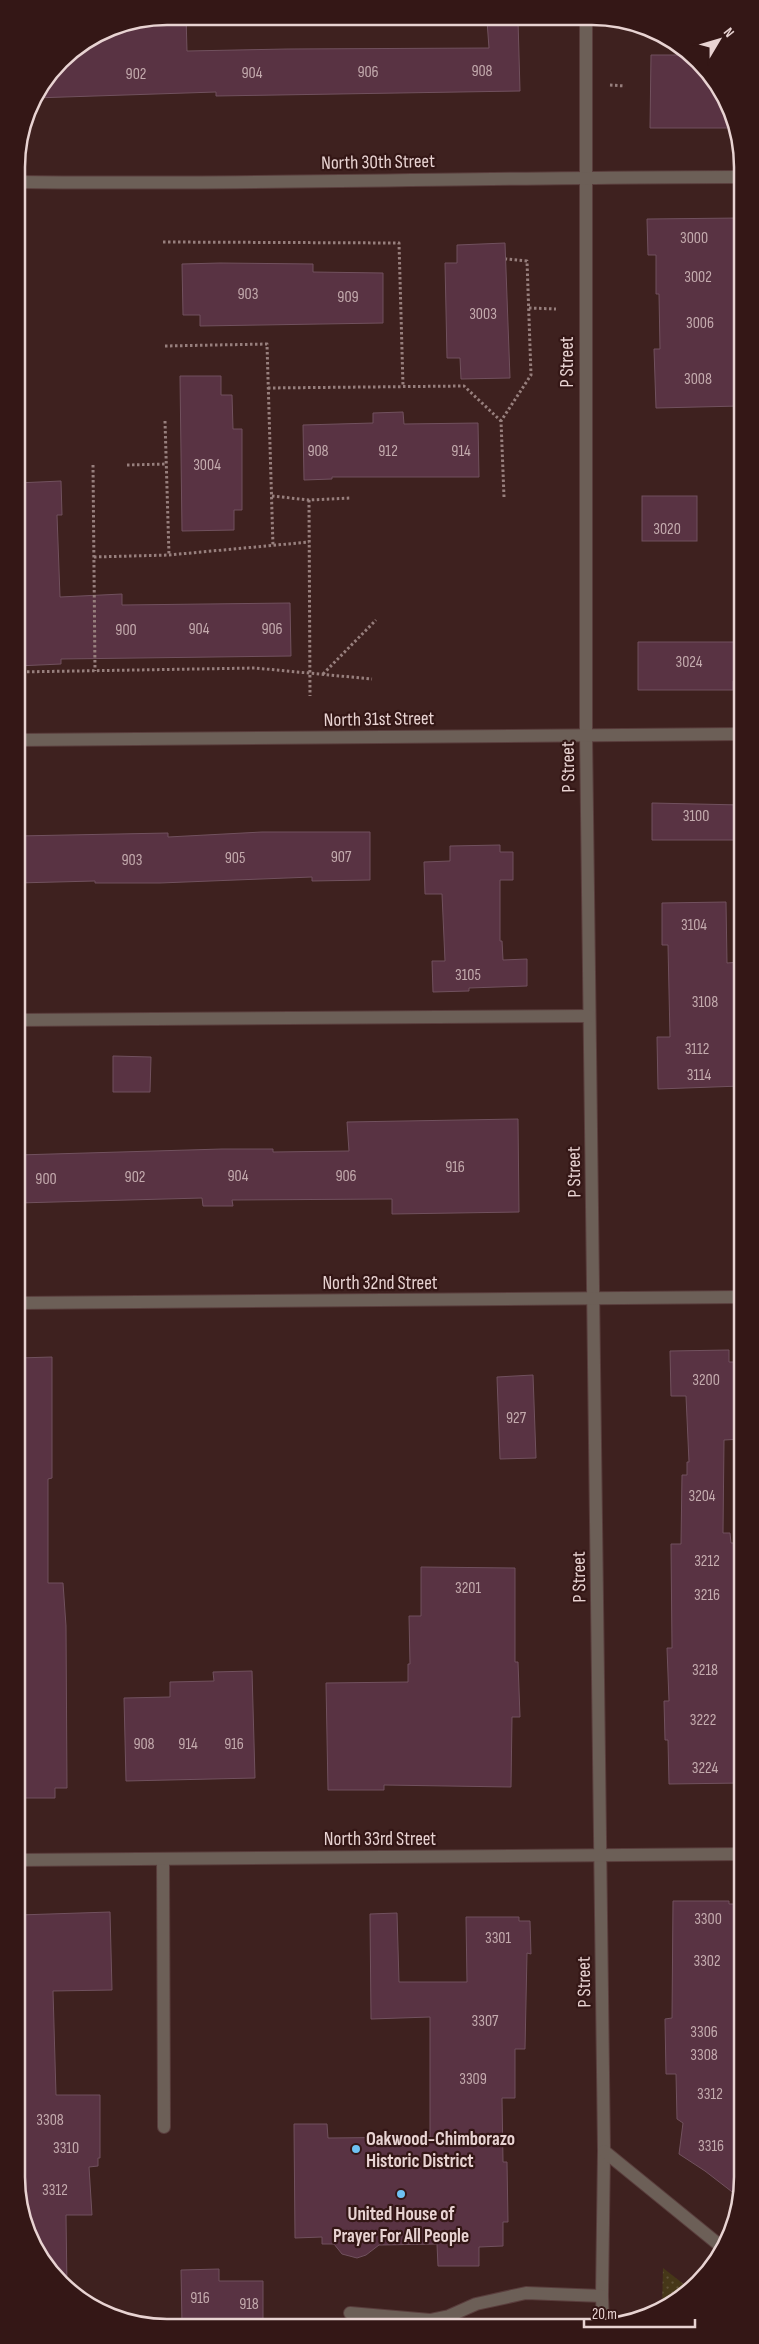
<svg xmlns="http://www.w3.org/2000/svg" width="759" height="2344" font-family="'Sofia Sans Condensed',sans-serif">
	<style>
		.grass { fill: url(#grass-dots) }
		.building { fill: #593343; stroke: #71515e }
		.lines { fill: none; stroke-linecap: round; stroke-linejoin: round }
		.minor-casing { stroke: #593d3c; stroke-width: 14 }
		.path { stroke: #977f7d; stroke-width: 3; stroke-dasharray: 2.5 2.5; stroke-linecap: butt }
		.minor { stroke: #6c5f57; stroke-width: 12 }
		.poi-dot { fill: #6ec2f3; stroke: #341716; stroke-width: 2 }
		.labels { text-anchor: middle; stroke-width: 4.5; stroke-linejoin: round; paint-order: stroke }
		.number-label { font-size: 16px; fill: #c4abae }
		.street-label { font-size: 19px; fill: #e8d3d2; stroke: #341716 }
		.poi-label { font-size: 19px; font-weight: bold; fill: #e8d3d2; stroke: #341716; text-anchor: start }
		.rim { fill: none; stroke: #e8d3d2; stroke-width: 2.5 }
	</style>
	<defs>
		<pattern id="grass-dots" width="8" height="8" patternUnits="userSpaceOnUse" patternTransform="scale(1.25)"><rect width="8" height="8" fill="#463718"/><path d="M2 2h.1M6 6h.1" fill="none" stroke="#615339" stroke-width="1.8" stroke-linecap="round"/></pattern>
	</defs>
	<rect width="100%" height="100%" fill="#3e211f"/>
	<path class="grass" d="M 663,2268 L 690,2289 L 662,2310 Z"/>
	<g class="building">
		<path d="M 167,16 L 186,16 L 187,51 L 287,49 L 489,48 L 487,21 L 518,20 L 520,91 L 216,96 L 216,92 L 34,98 L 67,54 L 109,28 Z"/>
		<path d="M 651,55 L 692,55 L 699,61 L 727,100 L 737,128 L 650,128 Z"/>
		<path d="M 740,218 L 740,406 L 656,408 L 654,349 L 660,349 L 659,294 L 656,294 L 656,255 L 648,255 L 647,219 Z"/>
		<path d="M 505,243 L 510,378 L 461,379 L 460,358 L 447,358 L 445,263 L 457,263 L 457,245 Z"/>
		<path d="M 220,263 L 313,264 L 313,272 L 383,273 L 383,323 L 200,326 L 200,315 L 183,315 L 182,264 Z"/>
		<path d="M 180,376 L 221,376 L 221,395 L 232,395 L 233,429 L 242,429 L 242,510 L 234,510 L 234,530 L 182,531 Z"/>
		<path d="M 403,412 L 404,424 L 478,423 L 479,477 L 332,477 L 332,479 L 304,480 L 303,425 L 373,423 L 373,413 Z"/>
		<path d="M 61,481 L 62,515 L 57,515 L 60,597 L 122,594 L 122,605 L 290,603 L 291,656 L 61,659 L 61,664 L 17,666 L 17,483 Z"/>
		<rect x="642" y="496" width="55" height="45"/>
		<path d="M 638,642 L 741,642 L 741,681 L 733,681 L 733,690 L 638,690 Z"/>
		<path d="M 652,803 L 741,805 L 741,840 L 652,840 Z"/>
		<path d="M 262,832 L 370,832 L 370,880 L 312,881 L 312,877 L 160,883 L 95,883 L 95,881 L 17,883 L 17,836 L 168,833 L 168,837 Z"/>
		<path d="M 500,845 L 500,852 L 513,852 L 513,880 L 500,880 L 500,941 L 502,941 L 503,960 L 527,959 L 527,986 L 469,988 L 469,991 L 433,992 L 432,961 L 445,961 L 442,894 L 425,894 L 424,862 L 450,861 L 450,846 Z"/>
		<path d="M 726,902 L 727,963 L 741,962 L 741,1086 L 658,1089 L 657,1037 L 670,1037 L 668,945 L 662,945 L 662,903 Z"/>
		<path d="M 113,1056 L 151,1057 L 150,1092 L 113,1092 Z"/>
		<path d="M 518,1119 L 519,1212 L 392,1214 L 392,1199 L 232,1200 L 233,1206 L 203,1206 L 202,1198 L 18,1203 L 18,1155 L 222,1149 L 273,1149 L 273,1152 L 349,1151 L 347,1122 Z"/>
		<path d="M 729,1350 L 729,1362 L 741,1362 L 742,1439 L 724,1440 L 723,1533 L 730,1533 L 731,1543 L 742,1543 L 742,1783 L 669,1784 L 668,1740 L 665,1740 L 664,1701 L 669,1701 L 667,1648 L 672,1648 L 671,1544 L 681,1544 L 682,1475 L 687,1475 L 687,1462 L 689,1462 L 686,1396 L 671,1396 L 670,1351 Z"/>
		<path d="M 52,1357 L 52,1478 L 48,1479 L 48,1583 L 63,1583 L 66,1626 L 67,1788 L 55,1788 L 55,1798 L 19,1798 L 18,1358 Z"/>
		<path d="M 533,1375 L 536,1458 L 500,1459 L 497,1377 Z"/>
		<path d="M 421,1567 L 515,1568 L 515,1662 L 518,1662 L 520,1717 L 512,1717 L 511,1787 L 384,1785 L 384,1790 L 328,1790 L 326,1683 L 408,1682 L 408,1664 L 410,1664 L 409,1616 L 421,1616 Z"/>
		<path d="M 252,1671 L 255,1778 L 126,1781 L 124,1698 L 170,1697 L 170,1682 L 214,1681 L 213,1672 Z"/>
		<path d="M 673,1901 L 729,1901 L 729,1904 L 742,1904 L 742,2187 L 740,2198 L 705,2171 L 679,2154 L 683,2123 L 677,2119 L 676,2074 L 666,2074 L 665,2019 L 672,2018 Z"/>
		<path d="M 110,1912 L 112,1990 L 53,1991 L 56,2095 L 100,2095 L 100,2158 L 98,2158 L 98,2166 L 89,2167 L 92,2215 L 66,2215 L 67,2288 L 60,2283 L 32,2244 L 19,2206 L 19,1915 Z"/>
		<path d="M 397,1913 L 399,1982 L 467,1982 L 466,1917 L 519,1917 L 519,1921 L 530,1921 L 531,1954 L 527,1953 L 525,2049 L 515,2049 L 515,2098 L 502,2098 L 503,2162 L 507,2162 L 508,2222 L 503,2222 L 503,2246 L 479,2247 L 479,2266 L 438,2266 L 437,2244 L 379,2245 L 366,2255 L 357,2258 L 342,2254 L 334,2244 L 322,2244 L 322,2237 L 295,2238 L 294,2124 L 327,2124 L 328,2138 L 430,2137 L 430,2017 L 371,2019 L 370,1914 Z"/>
		<path d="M 219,2269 L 219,2281 L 263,2281 L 263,2325 L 182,2325 L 181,2270 Z"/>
	</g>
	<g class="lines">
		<g class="minor-casing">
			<g id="minor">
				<path d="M 586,19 L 586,735 L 604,2151 L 602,2296 L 603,2325"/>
				<path d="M 17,182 C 258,185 499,177 740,177"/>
				<path d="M 17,740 L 741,734"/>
				<path d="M 18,1020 L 589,1016"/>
				<path d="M 18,1303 L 741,1297"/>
				<path d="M 163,1859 L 164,2127"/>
				<path d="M 19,1860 L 742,1854"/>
				<path d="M 604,2151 L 723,2248"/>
				<path d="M 350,2313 L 430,2320 L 449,2316 L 476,2304 L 526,2293 L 602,2296"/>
			</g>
		</g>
		<g class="path">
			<path d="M 610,85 L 625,86"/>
			<path d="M 163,242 L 399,243 L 403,386"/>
			<path d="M 529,308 L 556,309"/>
			<path d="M 165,346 L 267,344 L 273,546"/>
			<path d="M 268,388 L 464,386 L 501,421"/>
			<path d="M 165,421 L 169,555"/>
			<path d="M 93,465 L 95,671"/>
			<path d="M 127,465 L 167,464"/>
			<path d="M 17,466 L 24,466"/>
			<path d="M 272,496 L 309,500 L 351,498"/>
			<path d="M 504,497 L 501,421 L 531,375 L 527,261 L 506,259"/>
			<path d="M 309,500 L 310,696"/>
			<path d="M 94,557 L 169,555 L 309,542"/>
			<path d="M 17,672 L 255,668 L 372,679"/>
			<path d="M 323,674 L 376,620"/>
		</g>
		<use href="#minor" class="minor"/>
	</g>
	<g class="poi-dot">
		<circle cx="356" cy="2149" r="5"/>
		<circle cx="401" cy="2194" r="5"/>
	</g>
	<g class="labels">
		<g class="number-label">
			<text x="482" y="76">908</text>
			<text x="368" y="77">906</text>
			<text x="252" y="78">904</text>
			<text x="136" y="79">902</text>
			<text x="694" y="243">3000</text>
			<text x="698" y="282">3002</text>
			<text x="248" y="299">903</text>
			<text x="348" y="302">909</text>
			<text x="483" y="319">3003</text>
			<text x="700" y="328">3006</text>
			<text x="698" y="384">3008</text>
			<text x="318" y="456">908</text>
			<text x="388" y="456">912</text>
			<text x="461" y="456">914</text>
			<text x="207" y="470">3004</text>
			<text x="667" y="534">3020</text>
			<text x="199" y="634">904</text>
			<text x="272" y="634">906</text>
			<text x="126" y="635">900</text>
			<text x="689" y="667">3024</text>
			<text x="696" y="821">3100</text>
			<text x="341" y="862">907</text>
			<text x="235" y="863">905</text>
			<text x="132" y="865">903</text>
			<text x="694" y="930">3104</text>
			<text x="468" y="980">3105</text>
			<text x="705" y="1007">3108</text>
			<text x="697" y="1054">3112</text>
			<text x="699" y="1080">3114</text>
			<text x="455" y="1172">916</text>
			<text x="238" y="1181">904</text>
			<text x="346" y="1181">906</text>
			<text x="135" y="1182">902</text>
			<text x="46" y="1184">900</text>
			<text x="706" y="1385">3200</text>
			<text x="516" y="1423">927</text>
			<text x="702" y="1501">3204</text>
			<text x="707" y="1566">3212</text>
			<text x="468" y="1593">3201</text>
			<text x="707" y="1600">3216</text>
			<text x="705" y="1675">3218</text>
			<text x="703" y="1725">3222</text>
			<text x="144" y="1749">908</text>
			<text x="188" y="1749">914</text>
			<text x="234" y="1749">916</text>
			<text x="705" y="1773">3224</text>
			<text x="708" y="1924">3300</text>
			<text x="498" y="1943">3301</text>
			<text x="707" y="1966">3302</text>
			<text x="485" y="2026">3307</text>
			<text x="704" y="2037">3306</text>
			<text x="704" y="2060">3308</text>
			<text x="473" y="2084">3309</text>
			<text x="710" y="2099">3312</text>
			<text x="50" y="2125">3308</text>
			<text x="711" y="2151">3316</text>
			<text x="66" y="2153">3310</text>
			<text x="55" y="2195">3312</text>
			<text x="200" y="2303">916</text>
			<text x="249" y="2309">918</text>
		</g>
		<g class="street-label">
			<text transform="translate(378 161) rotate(-1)" y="7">North 30th Street</text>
			<text transform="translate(566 362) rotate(-90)" y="7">P Street</text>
			<text transform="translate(379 718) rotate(-1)" y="7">North 31st Street</text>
			<text transform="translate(567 767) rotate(-91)" y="7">P Street</text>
			<text transform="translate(573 1172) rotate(-91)" y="7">P Street</text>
			<text x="380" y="1289">North 32nd Street</text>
			<text transform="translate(578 1577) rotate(-91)" y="7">P Street</text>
			<text x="380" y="1845">North 33rd Street</text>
			<text transform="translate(583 1982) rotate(-91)" y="7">P Street</text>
		</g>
		<g class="poi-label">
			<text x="366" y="2145">Oakwood-Chimborazo<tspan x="366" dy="22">Historic District</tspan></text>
			<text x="401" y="2220" text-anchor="middle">United House of<tspan x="401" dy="22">Prayer For All People</tspan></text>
		</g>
	</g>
	<path d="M0 0H759V2344H0ZM167 25H592A142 142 0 0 1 734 167V2177A142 142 0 0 1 592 2319H167A142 142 0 0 1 25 2177V167A142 142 0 0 1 167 25Z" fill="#341716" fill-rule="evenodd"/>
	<path class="rim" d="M167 25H592A142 142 0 0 1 734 167V2177A142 142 0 0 1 592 2319H167A142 142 0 0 1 25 2177V167A142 142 0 0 1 167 25Z"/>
	<g transform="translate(719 40) rotate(52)" stroke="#341716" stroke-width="4" paint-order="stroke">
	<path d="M0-4L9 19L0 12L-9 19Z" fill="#e8d3d2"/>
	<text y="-8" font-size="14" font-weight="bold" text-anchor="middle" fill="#e8d3d2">N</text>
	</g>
	<path d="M584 2319v8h111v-8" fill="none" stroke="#e8d3d2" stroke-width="2.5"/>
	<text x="592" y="2319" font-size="15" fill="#e8d3d2" stroke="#341716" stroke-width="4" paint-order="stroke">20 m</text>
</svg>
